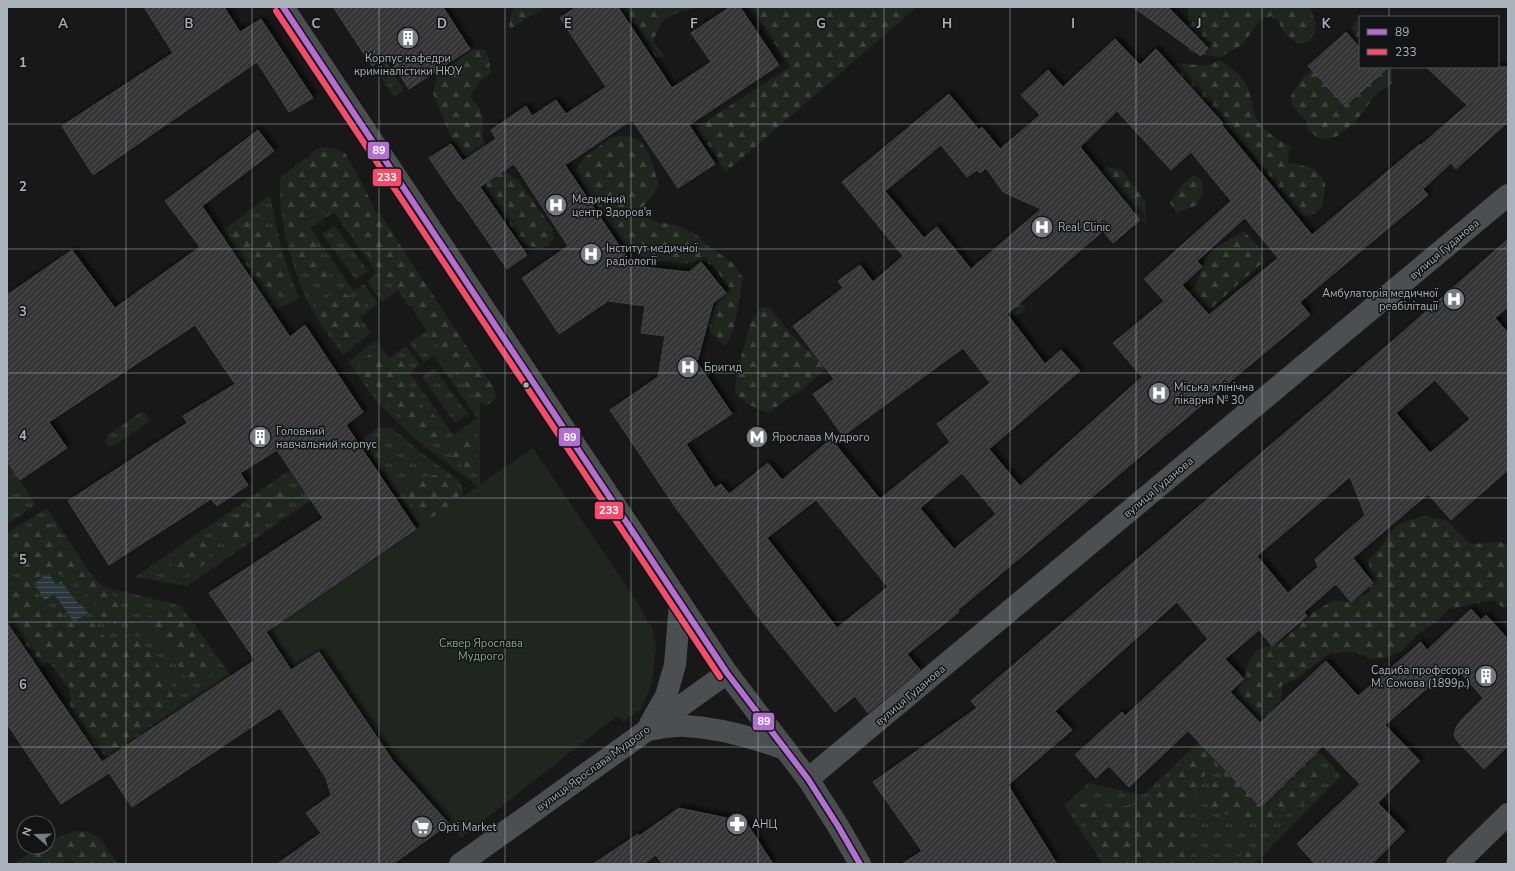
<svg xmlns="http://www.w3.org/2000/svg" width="1515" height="871" font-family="'Nunito Sans',sans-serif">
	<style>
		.grass { fill: url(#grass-tufts) }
		.forest { fill: url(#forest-firs) }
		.park { fill: #1e261e }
		.water { fill: url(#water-rules) }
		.building { fill: url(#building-hatch); stroke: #414345; fill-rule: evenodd; filter: url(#shadow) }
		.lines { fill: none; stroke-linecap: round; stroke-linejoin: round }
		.minor { stroke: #4c4f52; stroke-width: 22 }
		.tertiary { stroke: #4c4f52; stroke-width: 22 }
		.secondary { stroke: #4b4d50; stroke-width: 22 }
		.bus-1-casing { stroke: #121315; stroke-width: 9 }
		.bus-2-casing { stroke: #121315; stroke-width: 9 }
		.bus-1 { stroke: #b36fd0; stroke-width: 6 }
		.bus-2 { stroke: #f44d6c; stroke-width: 6 }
		.grid { fill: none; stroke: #a9b2ba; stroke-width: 1; stroke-opacity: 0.55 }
		.bus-dot { fill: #a9b2ba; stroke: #121315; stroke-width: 1.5 }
		.labels { text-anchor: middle; stroke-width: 3; stroke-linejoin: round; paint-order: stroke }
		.poi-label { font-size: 11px; fill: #a9b2ba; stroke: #121315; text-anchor: start }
		.street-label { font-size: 11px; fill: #a9b2ba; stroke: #121315 }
		.park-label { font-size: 11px; fill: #84a67f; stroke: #121315 }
		.grid-label { font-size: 13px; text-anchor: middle; font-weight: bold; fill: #a9b2ba; stroke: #121315; stroke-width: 3; stroke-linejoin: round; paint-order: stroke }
		.line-badge { stroke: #121315; stroke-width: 1.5 }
		.badge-label { font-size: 11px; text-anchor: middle; font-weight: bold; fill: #fff }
	</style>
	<defs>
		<pattern id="grass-tufts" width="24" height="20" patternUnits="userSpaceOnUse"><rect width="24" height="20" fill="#1e261e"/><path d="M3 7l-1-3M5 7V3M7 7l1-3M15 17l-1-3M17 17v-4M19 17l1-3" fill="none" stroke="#3c433d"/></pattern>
		<pattern id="forest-firs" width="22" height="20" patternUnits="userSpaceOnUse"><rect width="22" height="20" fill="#1e261e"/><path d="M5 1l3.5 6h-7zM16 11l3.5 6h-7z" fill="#3c433d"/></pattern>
		<pattern id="water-rules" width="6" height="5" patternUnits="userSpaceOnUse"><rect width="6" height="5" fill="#2a373c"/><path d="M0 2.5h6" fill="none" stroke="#465256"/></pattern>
		<pattern id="building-hatch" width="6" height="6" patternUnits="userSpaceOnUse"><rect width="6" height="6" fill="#363638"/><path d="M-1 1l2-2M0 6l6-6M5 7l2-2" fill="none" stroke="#505153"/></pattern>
		<filter id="shadow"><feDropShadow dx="3.5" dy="-3.5" stdDeviation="2" flood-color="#0009"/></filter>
	</defs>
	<rect width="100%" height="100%" fill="#181819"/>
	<g class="grass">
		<path d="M 386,61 L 404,90 L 394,97 L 375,69 Z"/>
		<path d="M 306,158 L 413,303 L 409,306 L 398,290 L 382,302 L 367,281 L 377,273 L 334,212 L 310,228 L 354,291 L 364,284 L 378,304 L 360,317 L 371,333 L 343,355 C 334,342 323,330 316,317 C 295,282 277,219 280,178 Z"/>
		<path d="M 270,195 L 282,252 L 299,298 L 273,311 L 220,233 Z"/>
		<path d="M 334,225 L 368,271 L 356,280 L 322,234 Z"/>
		<path d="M 416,308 L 480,394 L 480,488 L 419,442 L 379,405 L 348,362 L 376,340 L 389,358 L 406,346 L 420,365 L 410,373 L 453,435 L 477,418 L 434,356 L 424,362 L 409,343 L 427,331 L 413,310 Z"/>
		<path d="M 434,368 L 468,414 L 455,423 L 422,377 Z"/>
		<path d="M 141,412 L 146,414 L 149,419 L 148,422 L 115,445 L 111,447 L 108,446 L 105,442 L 108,435 Z"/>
		<path d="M 378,427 L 392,428 L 415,448 L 458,480 C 461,484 464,489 463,494 C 461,506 432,522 422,529 L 361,441 Z"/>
		<path d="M 7,461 L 36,505 L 7,524 Z"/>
		<path d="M 290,470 L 311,500 L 187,586 L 135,577 Z"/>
		<path d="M 47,508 L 99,586 L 180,605 L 231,676 L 102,762 L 64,706 L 76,699 L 49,661 L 38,668 L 7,622 L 7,533 Z"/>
		<path d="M 1260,684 L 1341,776 L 1254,864 L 1103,864 L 1064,805 L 1089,783 L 1143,795 Z"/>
	</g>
	<g class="forest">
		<path d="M 514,7 L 545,7 L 509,30 L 510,18 Z"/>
		<path d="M 618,7 L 698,7 L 676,13 L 661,22 L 653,41 L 665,56 L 656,58 L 639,29 Z"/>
		<path d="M 752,7 L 917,7 L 726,172 L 696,128 L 790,67 Z"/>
		<path d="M 1188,7 L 1310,7 L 1316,26 L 1310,41 L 1298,44 L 1283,32 L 1279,22 L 1271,16 L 1261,19 L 1242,45 L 1220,57 L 1188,52 Z"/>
		<path d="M 1358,19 L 1360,20 L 1360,67 L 1392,67 L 1392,83 L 1376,94 L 1356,121 L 1338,136 L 1321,140 L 1308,130 L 1306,121 L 1292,106 L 1291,96 L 1303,77 L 1325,62 Z"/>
		<path d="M 472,49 L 485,50 L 488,56 L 491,73 L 479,82 L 470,96 L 480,110 L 483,118 L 482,136 L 491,157 L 508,174 L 518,180 L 552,228 L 554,237 L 548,246 L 540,248 L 523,245 L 451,137 L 433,94 L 437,77 Z"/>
		<path d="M 1219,60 C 1231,68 1244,76 1249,91 C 1252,102 1253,115 1260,124 C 1268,134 1279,140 1290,146 L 1288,162 L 1315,169 L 1325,183 C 1323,202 1326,213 1304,216 L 1291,205 L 1261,165 L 1207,102 L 1192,89 L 1165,71 L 1178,63 L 1208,66 Z"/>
		<path d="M 625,136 C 629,137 634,137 637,139 C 651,150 654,170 659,185 L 644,206 L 642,215 L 657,222 L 676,225 L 695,234 L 708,246 L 733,263 L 743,278 C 739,296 737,332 725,346 L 710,332 L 709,318 L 716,304 L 730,289 L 712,265 L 699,260 L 684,264 L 671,261 L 652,261 L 626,248 L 581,182 L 576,170 L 585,157 L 612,137 Z"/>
		<path d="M 325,147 L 333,148 L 345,153 L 363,185 L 375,211 L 380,214 L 495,390 L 496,396 L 492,402 L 486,405 L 475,399 L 469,392 L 432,338 L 429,329 L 416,311 L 399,288 L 378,269 L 337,211 L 331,209 C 318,215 312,218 307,232 C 316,249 330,257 329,278 L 321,280 L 315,278 L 305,265 L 300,262 L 293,251 L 282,191 L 282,180 C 289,175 297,170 303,164 C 312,154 311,150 325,147 Z"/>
		<path d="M 1106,167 L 1121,169 L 1145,201 L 1146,224 L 1137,216 L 1102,174 Z"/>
		<path d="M 1194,175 L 1202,181 L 1203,192 L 1197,205 L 1177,213 L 1170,203 C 1176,191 1182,183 1194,175 Z"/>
		<path d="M 256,220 L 264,222 L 270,230 L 282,272 L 290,292 L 284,295 L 275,294 L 267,284 L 253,273 L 238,255 L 232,233 C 240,225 245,221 256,220 Z"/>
		<path d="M 1244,231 L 1260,249 L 1263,262 L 1208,311 L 1192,320 L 1176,297 L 1196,287 C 1199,276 1202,263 1209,254 C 1218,244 1232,238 1244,231 Z"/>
		<path d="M 342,292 L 351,297 L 358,296 L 366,301 C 361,315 354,317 365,331 C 362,339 351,348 342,347 L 338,340 L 333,337 L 315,307 L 316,302 L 322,297 Z"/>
		<path d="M 996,299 L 1022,301 L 1025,310 L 1015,317 Z"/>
		<path d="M 761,307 L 770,308 L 791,334 L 807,350 L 844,341 L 829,367 L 801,390 L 768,413 L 745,403 L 735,392 L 736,374 L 751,322 Z"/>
		<path d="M 371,354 L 377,354 L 389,359 L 397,357 L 402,358 C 407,364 404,372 407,379 C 410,386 415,394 419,401 C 428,416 438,410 442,433 L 439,438 L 433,441 L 420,437 L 414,433 L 399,413 L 384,403 L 375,394 L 359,371 L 359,365 L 364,358 Z"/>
		<path d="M 467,433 L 472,433 L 477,437 L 475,468 C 467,472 457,463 452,457 C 452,443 452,437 467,433 Z"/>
		<path d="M 435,475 C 448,478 467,488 454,504 C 451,508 443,511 438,514 C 432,517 427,520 421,520 L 405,492 L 403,487 L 412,479 Z"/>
		<path d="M 7,476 C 13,485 15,504 7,512 Z"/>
		<path d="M 282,486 L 290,489 L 294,497 L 290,503 L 237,543 L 229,544 L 224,541 L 216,528 L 273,489 Z"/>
		<path d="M 1424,516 L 1446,520 L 1470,544 L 1500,542 L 1508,545 L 1508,605 L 1503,608 L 1493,600 L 1449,609 L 1437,621 L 1418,634 L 1403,650 L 1388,657 L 1372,660 L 1356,652 L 1330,653 L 1296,679 L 1282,685 L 1281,703 L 1306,737 L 1319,769 L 1320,786 L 1312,797 L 1281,818 L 1247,820 L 1230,816 L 1204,803 L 1212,784 L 1226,777 L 1219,771 L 1209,756 L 1210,741 L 1228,701 L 1238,692 L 1248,663 L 1257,650 L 1281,642 L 1314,612 L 1334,600 L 1347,602 L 1370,592 L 1369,560 L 1381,547 L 1396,525 Z"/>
		<path d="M 43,521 C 66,532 71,558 89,574 C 95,581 113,592 116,599 C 119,606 120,615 122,623 L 111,624 L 100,615 L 93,602 L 75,581 L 52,571 L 46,572 L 33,580 L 38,597 L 47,607 L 56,608 L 69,622 L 78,624 L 89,619 C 95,624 99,632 104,636 C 113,642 123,639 132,634 L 141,639 L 177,694 L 180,701 L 173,708 L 112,751 L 101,754 L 74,718 L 71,706 L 69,682 L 55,665 L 33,656 L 13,623 L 7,608 L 7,591 L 22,583 L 19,571 L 7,570 L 7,539 L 17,533 Z"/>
		<path d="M 196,542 L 203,542 L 209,549 L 209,558 L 203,565 L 184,576 L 175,575 L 170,572 C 171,556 184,551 196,542 Z"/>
		<path d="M 159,608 L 174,610 L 185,617 L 198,634 L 205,648 L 218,668 C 213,673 207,679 200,681 C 184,685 177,665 175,653 L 156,639 L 142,621 Z"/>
		<path d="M 1206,747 L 1208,766 L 1198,792 L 1189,804 L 1191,856 L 1194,864 L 1112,864 L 1103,855 L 1099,839 L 1091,834 L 1079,812 L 1081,804 L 1109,811 L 1125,806 L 1143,804 L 1160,789 L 1172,773 L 1193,750 Z"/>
		<path d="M 76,831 L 88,832 L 100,838 L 118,864 L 79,864 L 67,859 L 60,864 L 12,864 L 41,847 L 48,847 L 48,843 L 59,837 Z"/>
		<path d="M 1251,848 L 1257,851 C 1250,868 1246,864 1230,864 L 1244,852 Z"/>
	</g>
	<path class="park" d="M 533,448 L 635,599 L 652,628 L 656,645 L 652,683 L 641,709 L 623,722 L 617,716 L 461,838 L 383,747 L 322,656 L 290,678 L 259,637 Z"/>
	<path class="water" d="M 49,573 L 56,585 L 61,581 L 79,605 L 81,604 L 88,613 L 74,622 L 54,594 L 45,600 L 34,584 Z"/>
	<g class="building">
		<path d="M 144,7 L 224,7 L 240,32 L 261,19 L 313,98 L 289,112 L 257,62 L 93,175 L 62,126 L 173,53 Z"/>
		<path d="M 333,7 L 443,7 L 470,49 L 409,89 L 387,56 L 372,66 Z"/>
		<path d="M 576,7 L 618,7 L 672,88 L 711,62 L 691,33 L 730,7 L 740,7 L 779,65 L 689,125 L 715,164 L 678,188 L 632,120 L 565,165 L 633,266 L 689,272 L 701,262 L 726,293 L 713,303 L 697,362 L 732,414 L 686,444 L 715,488 L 721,484 L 729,494 L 768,463 L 782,480 L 831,439 L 880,499 L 950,442 L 937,424 L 990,383 L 963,348 L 843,436 L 813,394 L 834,379 L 793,326 L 843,288 L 838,281 L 860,265 L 873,282 L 903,256 L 842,182 L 949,94 L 979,130 L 982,127 L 1000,149 L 1040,115 L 1021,95 L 1048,70 L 1063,87 L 1115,39 L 1140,65 L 1156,49 L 1223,123 L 1221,124 L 1312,235 L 1420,144 L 1421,145 L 1467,105 L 1426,67 L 1508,67 L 1508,122 L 1456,169 L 1451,163 L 1423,189 L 1428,195 L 1300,302 L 1310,315 L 1154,445 L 958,610 L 959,612 L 907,654 L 920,670 L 868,713 L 855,696 L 835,712 L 754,612 L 676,508 L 610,410 L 658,377 L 665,336 L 641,333 L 645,306 L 608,301 L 559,334 L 522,278 L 568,246 L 514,164 L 480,187 L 527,255 L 507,269 L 460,201 L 459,202 L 429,158 L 451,144 L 463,161 L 496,139 L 491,130 L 526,106 L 532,116 L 556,100 L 566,114 L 606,87 L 560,18 ZM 1117,111 L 1171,170 L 1191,152 L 1231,201 L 1144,279 L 1164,301 L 1113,343 L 1142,377 L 1020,486 L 989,449 L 1080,371 L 1061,350 L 1045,364 L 1007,314 L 1103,231 L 1113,243 L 1140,220 L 1080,147 ZM 941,145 L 967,177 L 977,170 L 980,173 L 986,168 L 1003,192 L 1041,209 L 971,269 L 937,227 L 924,238 L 885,191 ZM 1245,218 L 1278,258 L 1209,315 L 1182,285 L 1202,267 L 1197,261 ZM 962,473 L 996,514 L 954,549 L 920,508 ZM 816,500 L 888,587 L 837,628 L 767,538 Z"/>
		<path d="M 1133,7 L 1168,7 L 1208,48 L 1201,56 Z"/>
		<path d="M 1346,32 L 1360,48 L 1360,67 L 1389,67 L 1345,106 L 1308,66 Z"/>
		<path d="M 258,130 L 274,151 L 202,206 L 290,337 L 305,325 L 363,412 L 346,425 L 416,529 L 266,632 L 291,670 L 319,652 L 393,761 L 449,824 L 393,864 L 277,864 L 321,833 L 306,813 L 331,795 L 326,778 L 280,708 L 132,807 L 109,773 L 61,804 L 7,724 L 7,623 L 102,762 L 255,660 L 209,593 L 323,518 L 277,450 L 240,473 L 248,485 L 217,506 L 211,499 L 109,565 L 68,501 L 187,423 L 183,416 L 235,384 L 195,325 L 49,422 L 67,448 L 20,480 L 7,461 L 7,295 L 72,250 L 115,308 L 200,247 L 165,201 Z"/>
		<path d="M 1508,239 L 1508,307 L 1495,318 L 1508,333 L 1508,470 L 1451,520 L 1428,494 L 1353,558 L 1373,583 L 1351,602 L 1336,584 L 1304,612 L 1307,616 L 1272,646 L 1259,630 L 1225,659 L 1244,679 L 1230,692 L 1260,723 L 1326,661 L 1358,696 L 1421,642 L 1427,650 L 1471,609 L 1481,620 L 1486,615 L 1508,639 L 1508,746 L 1484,769 L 1458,742 L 1454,736 L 1456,727 L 1462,719 L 1483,698 L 1454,665 L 1385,725 L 1420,761 L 1378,803 L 1405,831 L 1372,864 L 1315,864 L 1297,844 L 1360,784 L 1323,746 L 1261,807 L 1188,731 L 1129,787 L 1109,766 L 1096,778 L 1075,755 L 1122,712 L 1125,716 L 1208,639 L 1177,602 L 1055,711 L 1072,730 L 1008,785 L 1057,864 L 902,864 L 922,851 L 873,782 L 977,708 L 971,701 L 1397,337 ZM 1435,380 L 1470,419 L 1430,453 L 1396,413 ZM 1350,477 L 1365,515 L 1315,559 L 1318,567 L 1288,593 L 1257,556 Z"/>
		<path d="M 679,808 L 746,822 L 773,864 L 662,864 L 656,855 L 643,864 L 593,864 L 638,834 L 639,836 Z"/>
	</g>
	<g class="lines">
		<g class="minor">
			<path d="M 808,779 L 1508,195"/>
			<path d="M 1457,864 L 1508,814"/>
		</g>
		<g class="tertiary">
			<path d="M 650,724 L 666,696 L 675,665 L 680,603"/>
			<path d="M 648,730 C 660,728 673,725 685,726 C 720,728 752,737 785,749"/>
			<path d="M 460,864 L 727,673"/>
		</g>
		<path class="secondary" d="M 283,7 L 727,673 L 808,779 L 838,826 L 860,864"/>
		<g class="bus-1-casing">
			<path id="bus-1" d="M 283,7 L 727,673 L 808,779 L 838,826 L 860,864"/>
		</g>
		<g class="bus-2-casing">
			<path id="bus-2" d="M 276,11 L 720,677"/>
		</g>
		<use href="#bus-1" class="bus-1"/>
		<use href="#bus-2" class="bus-2"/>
	</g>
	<path class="grid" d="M 126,7 L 126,864M 252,7 L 252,864M 379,7 L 379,864M 505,7 L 505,864M 631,7 L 631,864M 758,7 L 758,864M 884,7 L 884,864M 1010,7 L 1010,864M 1136,7 L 1136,864M 1262,7 L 1262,864M 1389,7 L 1389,17M 1389,67 L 1389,864M 7,124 L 1508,124M 7,249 L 1508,249M 7,373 L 1508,373M 7,498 L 1508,498M 7,622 L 1508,622M 7,747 L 1508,747"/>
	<defs>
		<g id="building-disc" transform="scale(1.15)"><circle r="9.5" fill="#767c82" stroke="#121315"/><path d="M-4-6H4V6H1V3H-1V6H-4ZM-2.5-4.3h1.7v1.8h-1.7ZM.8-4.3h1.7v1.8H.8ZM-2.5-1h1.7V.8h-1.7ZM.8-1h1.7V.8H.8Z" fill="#fff"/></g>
		<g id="hospital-disc" transform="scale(1.15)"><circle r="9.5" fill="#767c82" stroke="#121315"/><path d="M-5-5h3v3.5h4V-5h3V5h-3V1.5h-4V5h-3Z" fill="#fff"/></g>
		<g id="metro-disc" transform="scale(1.15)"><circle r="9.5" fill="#767c82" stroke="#121315"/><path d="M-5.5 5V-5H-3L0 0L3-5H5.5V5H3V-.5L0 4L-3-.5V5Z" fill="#fff"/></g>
		<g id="pharmacy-disc" transform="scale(1.15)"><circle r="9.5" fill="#767c82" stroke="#121315"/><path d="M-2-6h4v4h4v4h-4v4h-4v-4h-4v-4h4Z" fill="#fff"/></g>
		<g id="supermarket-disc" transform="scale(1.15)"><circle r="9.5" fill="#767c82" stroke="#121315"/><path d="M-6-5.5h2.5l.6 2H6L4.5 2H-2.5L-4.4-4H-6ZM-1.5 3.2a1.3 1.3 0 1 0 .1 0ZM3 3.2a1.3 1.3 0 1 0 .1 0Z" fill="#fff"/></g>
	</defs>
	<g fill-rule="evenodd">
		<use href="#building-disc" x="408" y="38"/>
		<use href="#hospital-disc" x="556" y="205"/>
		<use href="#hospital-disc" x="1042" y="227"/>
		<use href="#hospital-disc" x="591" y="254"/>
		<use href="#hospital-disc" x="1454" y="299"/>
		<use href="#hospital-disc" x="688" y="367"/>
		<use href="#hospital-disc" x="1159" y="393"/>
		<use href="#building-disc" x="260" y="437"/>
		<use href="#metro-disc" x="757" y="437"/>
		<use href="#building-disc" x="1486" y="676"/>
		<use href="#pharmacy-disc" x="737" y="824"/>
		<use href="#supermarket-disc" x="422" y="827"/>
	</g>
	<circle class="bus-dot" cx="526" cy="385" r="3.5"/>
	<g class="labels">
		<g class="poi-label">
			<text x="408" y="62" text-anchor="middle">Корпус кафедри<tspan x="408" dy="13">криміналістики НЮУ</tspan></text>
			<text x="572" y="203">Медичний<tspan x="572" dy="13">центр Здоров'я</tspan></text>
			<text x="1058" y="231">Real Clinic</text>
			<text x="606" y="252">Інститут медичної<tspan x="606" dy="13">радіології</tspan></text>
			<text x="1438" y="297" text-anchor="end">Амбулаторія медичної<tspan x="1438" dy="13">реабілітації</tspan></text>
			<text x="704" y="371">Бригид</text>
			<text x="1174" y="391">Міська клінічна<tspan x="1174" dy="13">лікарня № 30</tspan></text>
			<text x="276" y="435">Головний<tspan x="276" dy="13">навчальний корпус</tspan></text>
			<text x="772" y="441">Ярослава Мудрого</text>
			<text x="1470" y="674" text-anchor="end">Садиба професора<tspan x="1470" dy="13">М. Сомова (1899р.)</tspan></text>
			<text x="752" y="828">АНЦ</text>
			<text x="438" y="831">Opti Market</text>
		</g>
		<g class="street-label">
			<text transform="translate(1444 249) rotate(-40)" y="4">вулиця Гуданова</text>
			<text transform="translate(1158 487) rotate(-40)" y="4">вулиця Гуданова</text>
			<text transform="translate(910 695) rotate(-40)" y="4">вулиця Гуданова</text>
			<text transform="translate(593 768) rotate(-36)" y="4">вулиця Ярослава Мудрого</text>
		</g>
		<g class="park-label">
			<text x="481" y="647">Сквер Ярослава<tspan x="481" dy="13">Мудрого</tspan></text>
		</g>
	</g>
	<g class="grid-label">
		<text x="63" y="28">A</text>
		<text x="189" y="28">B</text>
		<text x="316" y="28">C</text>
		<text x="442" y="28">D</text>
		<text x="568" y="28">E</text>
		<text x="694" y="28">F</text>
		<text x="821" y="28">G</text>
		<text x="947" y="28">H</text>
		<text x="1073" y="28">I</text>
		<text x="1199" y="28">J</text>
		<text x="1326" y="28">K</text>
		<text x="23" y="67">1</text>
		<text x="23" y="191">2</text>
		<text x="23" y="316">3</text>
		<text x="23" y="440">4</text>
		<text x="23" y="564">5</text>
		<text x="23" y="689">6</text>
	</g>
	<g class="line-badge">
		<rect x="367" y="141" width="23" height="19" rx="4" fill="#b36fd0"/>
		<rect x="372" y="168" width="30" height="19" rx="4" fill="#f44d6c"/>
		<rect x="558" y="427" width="23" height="20" rx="4" fill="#b36fd0"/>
		<rect x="594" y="501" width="30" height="19" rx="4" fill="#f44d6c"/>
		<rect x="752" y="712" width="23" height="19" rx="4" fill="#b36fd0"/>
	</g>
	<g class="badge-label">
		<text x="379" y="154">89</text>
		<text x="387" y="181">233</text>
		<text x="570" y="441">89</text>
		<text x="609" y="514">233</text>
		<text x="764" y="725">89</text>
	</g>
	<rect width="1515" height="871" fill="none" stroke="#a9b2ba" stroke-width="16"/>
	<rect x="1359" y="16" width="140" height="52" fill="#121315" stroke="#4e5357"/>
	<rect x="1367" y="29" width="20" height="6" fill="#b36fd0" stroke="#4e5357"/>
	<text x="1395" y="36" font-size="12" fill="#a9b2ba">89</text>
	<rect x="1367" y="49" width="20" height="6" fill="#f44d6c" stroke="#4e5357"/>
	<text x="1395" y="56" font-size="12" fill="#a9b2ba">233</text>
	<g transform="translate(36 835) rotate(290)"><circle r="19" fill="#121315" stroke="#4e5357"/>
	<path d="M0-3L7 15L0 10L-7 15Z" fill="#767c82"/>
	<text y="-6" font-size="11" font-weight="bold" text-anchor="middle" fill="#a9b2ba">N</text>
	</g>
</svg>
